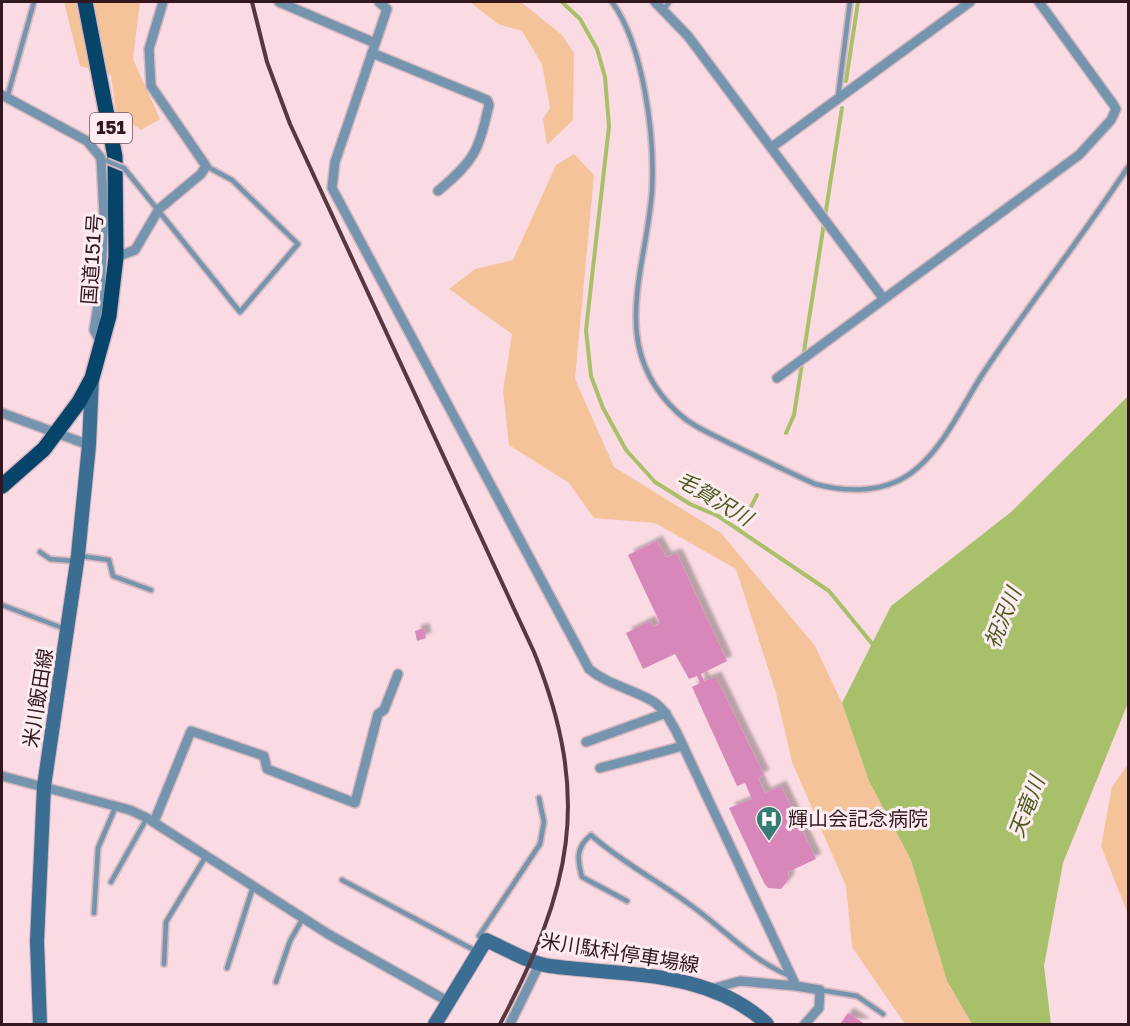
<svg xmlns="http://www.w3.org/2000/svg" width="1130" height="1026" font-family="'Golos Text','Noto Sans JP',sans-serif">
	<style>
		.green { fill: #f4c39a }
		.water { fill: #a8c06a }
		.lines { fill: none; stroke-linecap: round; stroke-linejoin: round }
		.stream { stroke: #a8c06a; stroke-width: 4 }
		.building { fill: #d787b9; filter: url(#shadow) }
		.service-casing { stroke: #d7b8c0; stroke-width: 8 }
		.minor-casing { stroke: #d7b8c0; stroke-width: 12 }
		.secondary-casing { stroke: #d7b8c0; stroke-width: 16 }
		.trunk-casing { stroke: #d7b8c0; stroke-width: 18 }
		.service { stroke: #7595ae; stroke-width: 4.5 }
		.minor { stroke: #7595ae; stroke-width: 9 }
		.secondary { stroke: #3c6d92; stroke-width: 14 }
		.trunk { stroke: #064469; stroke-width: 15 }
		.rail { stroke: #543941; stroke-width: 4 }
		.service-bridge-casing { stroke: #d7b8c0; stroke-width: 8; stroke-linecap: butt }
		.service-bridge { stroke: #7595ae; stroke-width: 4.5 }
		.labels { text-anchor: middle; stroke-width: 6; stroke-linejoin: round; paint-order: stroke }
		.shield { fill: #fdedf1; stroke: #6f575e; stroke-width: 1.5 }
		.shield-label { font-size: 18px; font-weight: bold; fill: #32171f }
		.street-label { font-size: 20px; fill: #32171f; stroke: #fdedf1 }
		.poi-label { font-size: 20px; fill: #32171f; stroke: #fdedf1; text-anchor: start }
		.water-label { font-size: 21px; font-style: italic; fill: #4b5b1e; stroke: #fdedf1 }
	</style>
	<defs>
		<filter id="shadow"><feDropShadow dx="5.5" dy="-5.5" stdDeviation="1.5" flood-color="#0004"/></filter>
	</defs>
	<rect width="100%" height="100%" fill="#fbdbe3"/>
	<g class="green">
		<path d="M 64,2 L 140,2 L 133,59 L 160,119 L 141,130 L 116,112 L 111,75 L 80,66 Z"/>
		<path d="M 470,2 L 521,2 L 562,35 L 574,53 L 573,120 L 547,145 L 543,119 L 550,108 L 542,64 L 522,31 L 498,24 Z"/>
		<path d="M 574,154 L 594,175 L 575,379 L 614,467 L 721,533 L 815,646 L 842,703 L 869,781 L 911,860 L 947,981 L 972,1024 L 905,1024 L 852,947 L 846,886 L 792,762 L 776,693 L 736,569 L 655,523 L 594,518 L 569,483 L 509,445 L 503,391 L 512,334 L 449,289 L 475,269 L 513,260 L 556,165 Z"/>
		<path d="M 1128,764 L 1128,914 L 1101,846 L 1112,787 Z"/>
	</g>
	<path class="water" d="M 1128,396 L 1128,703 L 1063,863 L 1044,966 L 1051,1024 L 972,1024 L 947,981 L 911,860 L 869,781 L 842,703 L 891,606 L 1011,512 Z"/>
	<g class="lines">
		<g class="stream">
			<path d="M 562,2 L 580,19 L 597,49 L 605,77 L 609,126 L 586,330 L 591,376 L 603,408 L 626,450 L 655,482 L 690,504 L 718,516 L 829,591 L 874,646"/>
			<path d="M 846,81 L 858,2"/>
			<path d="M 786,433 L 794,415 L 842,108"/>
			<path d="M 739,530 L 757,495"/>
		</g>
	</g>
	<g class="building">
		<path d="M 657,541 L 666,557 L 677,554 L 727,661 L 701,674 L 704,681 L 716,677 L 764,775 L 758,778 L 765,793 L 781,786 L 816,859 L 788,872 L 789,879 L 781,889 L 768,888 L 764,883 L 729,808 L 752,799 L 745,783 L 737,786 L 692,687 L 700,683 L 697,676 L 689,679 L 675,654 L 643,669 L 626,633 L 650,621 L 653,627 L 660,623 L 628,555 Z"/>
		<path d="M 424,628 L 426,638 L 417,641 L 415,631 Z"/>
		<path d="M 848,1013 L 865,1024 L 840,1024 Z"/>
	</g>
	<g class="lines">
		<g class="service-casing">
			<g id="service">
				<path d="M 612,2 C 644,46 655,137 652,191 C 646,272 607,347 678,413 C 693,427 712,434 729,443 C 758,457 786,471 815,484 C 849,493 887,493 915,470 C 946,445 964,401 986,369 C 1032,300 1083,236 1128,167"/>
				<path d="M 663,11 L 669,2"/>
				<path d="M 838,97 L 850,2"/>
				<path d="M 7,98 L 34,2"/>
				<path d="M 124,168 L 240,312 L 298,244 L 232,180 L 206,166"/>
				<path d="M 40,552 L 50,559 L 74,561"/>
				<path d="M 81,556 L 109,560 L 113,576 L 151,590"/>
				<path d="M 2,605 L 65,629"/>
				<path d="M 342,880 L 476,951"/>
				<path d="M 111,882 L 147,818"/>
				<path d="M 627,901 L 582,877 C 577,859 576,847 591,835 C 621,862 657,880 689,904 C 722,927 752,961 790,976"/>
				<path d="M 94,913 L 98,848 L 116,806"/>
				<path d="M 484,939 L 479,936 L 540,844 L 544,822 L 539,798"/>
				<path d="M 164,964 L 166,922 L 206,856"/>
				<path d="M 227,968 L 253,887"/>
				<path d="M 276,982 L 290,941 L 303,918"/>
				<path d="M 820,990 L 857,996 L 883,1014"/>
			</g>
		</g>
		<g class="minor-casing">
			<g id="minor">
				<path d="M 279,2 L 375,43"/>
				<path d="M 379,2 L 387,9 L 335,162 L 332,188 L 589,669 C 608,685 633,689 654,702 C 665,710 671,722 677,733 L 796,986 L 820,990 L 819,1008 L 805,1024"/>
				<path d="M 655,2 L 688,36 L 883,298"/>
				<path d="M 372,53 L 487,100 L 489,105 C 478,152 475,160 438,191"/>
				<path d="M 2,95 L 87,141 L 101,158 L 104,216 L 100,293 L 94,330 L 102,345"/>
				<path d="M 772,147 L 970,2"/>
				<path d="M 116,257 L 135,250 L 159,209 L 201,174 L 206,166 L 151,86 L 149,49 L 163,2"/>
				<path d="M 777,378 L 1079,155 L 1111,120 L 1116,109 L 1113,104 L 1039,2"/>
				<path d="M 2,413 L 89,445"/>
				<path d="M 586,742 L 666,713"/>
				<path d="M 600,768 L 683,746"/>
				<path d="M 2,776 L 130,810 L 147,818 L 328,934 L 449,1002"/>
				<path d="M 154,822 L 191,731 L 264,756 L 267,769 L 355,803 L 378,714 L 384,710 L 398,674"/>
				<path d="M 711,989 L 740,981 L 796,986"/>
				<path d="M 510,1024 L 540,963"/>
			</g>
		</g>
		<g class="secondary-casing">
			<g id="secondary">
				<path d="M 40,1024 L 37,941 L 44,786 L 78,555 L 89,445 L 92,378"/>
				<path d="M 435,1024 L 486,940 C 506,949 529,963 550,966 C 625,976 708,969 767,1024"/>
			</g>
		</g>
		<g class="trunk-casing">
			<path id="trunk" d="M 2,486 L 44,449 L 79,402 L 92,378 L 109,316 L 116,257 L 115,157 L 85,2"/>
		</g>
		<use href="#service" class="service"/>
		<use href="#minor" class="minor"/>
		<use href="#secondary" class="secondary"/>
		<use href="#trunk" class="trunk"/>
		<path class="rail" d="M 252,2 L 267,62 L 290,124 L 534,652 C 593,799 571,889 500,1024"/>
		<g class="service-bridge-casing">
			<path id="service-bridge" d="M 107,161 L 124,168"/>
		</g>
		<use href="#service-bridge" class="service-bridge"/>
	</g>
	<defs>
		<g id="hospital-pin" transform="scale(1.35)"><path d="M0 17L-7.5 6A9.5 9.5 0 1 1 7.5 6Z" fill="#387d73" stroke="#fdedf1"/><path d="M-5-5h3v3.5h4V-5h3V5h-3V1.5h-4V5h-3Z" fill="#fff"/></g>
	</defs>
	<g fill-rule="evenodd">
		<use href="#hospital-pin" x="769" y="819"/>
	</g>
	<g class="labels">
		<rect class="shield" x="90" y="113" width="42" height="30" rx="4.5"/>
		<g class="shield-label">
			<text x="111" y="134">151</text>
		</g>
		<g class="street-label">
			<text transform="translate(92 259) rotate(-86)" y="7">国道151号</text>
			<text transform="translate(38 698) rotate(-81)" y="7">米川飯田線</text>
			<text transform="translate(620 953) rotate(9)" y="7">米川駄科停車場線</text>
		</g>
		<g class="poi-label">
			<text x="788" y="826">輝山会記念病院</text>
		</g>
		<g class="water-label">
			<text transform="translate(714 499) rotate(31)" y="7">毛賀沢川</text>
			<text transform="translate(1003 618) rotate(-68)" y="7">祝沢川</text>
			<text transform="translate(1027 807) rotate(-69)" y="7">天竜川</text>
		</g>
	</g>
	<rect width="1130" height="1026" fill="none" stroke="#32171f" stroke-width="6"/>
</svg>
